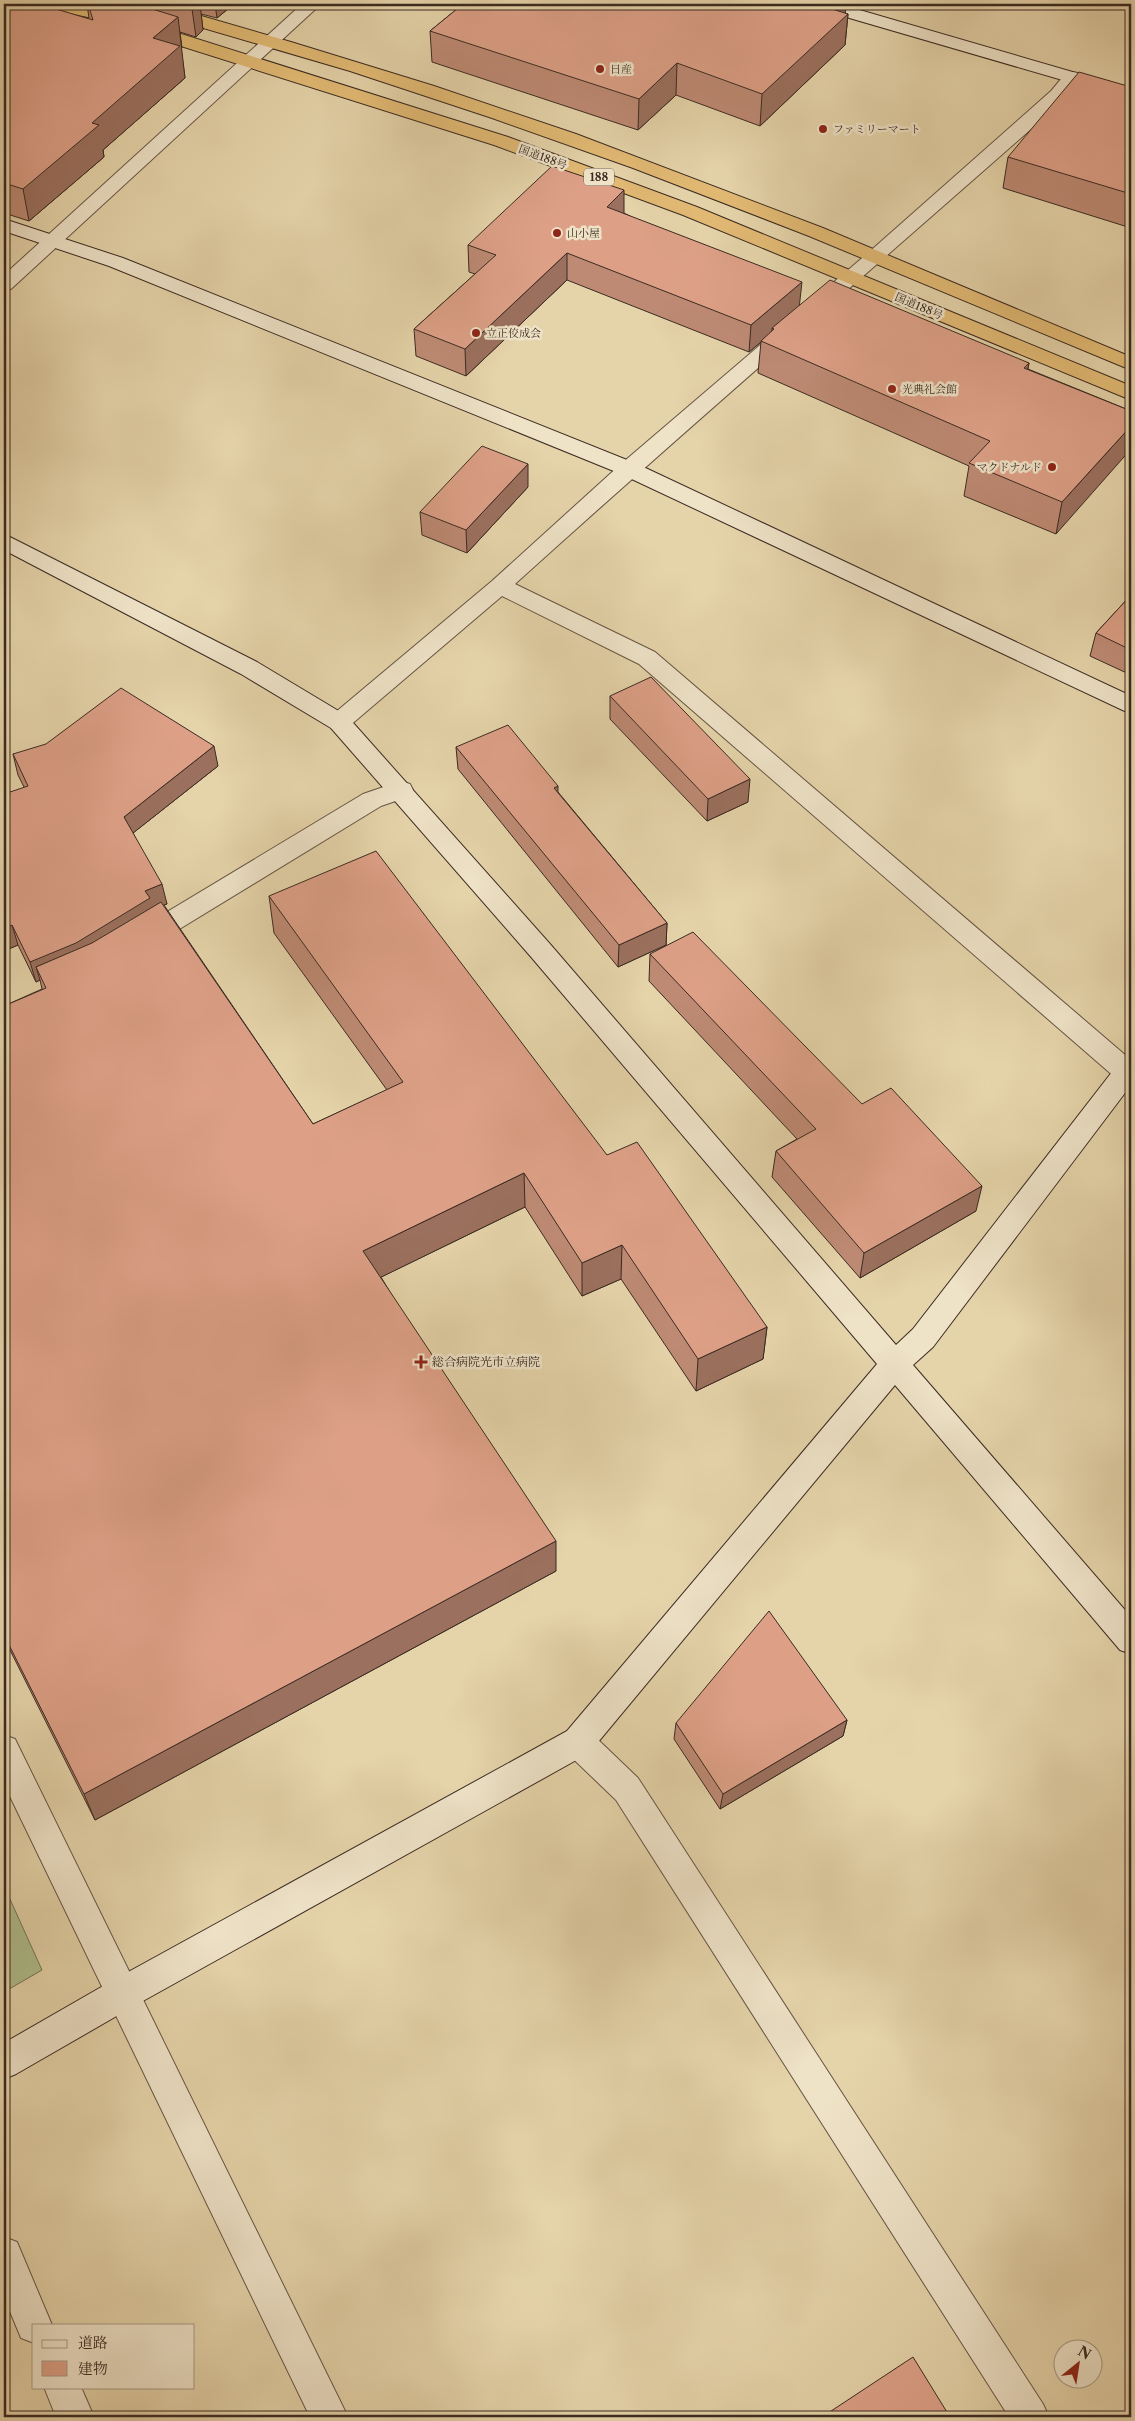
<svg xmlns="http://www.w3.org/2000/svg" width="1135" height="2421" font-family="'Libre Caslon Text','Noto Serif JP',serif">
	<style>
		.green { fill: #afbe8c; stroke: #757457 }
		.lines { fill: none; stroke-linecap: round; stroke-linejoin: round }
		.street-casing { stroke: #654; stroke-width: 2 }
		.secondary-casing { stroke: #3b2b22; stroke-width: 2 }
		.highway-casing { stroke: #3b2b22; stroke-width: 2 }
		.street { fill: #eee2c7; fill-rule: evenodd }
		.secondary { fill: #eee2c7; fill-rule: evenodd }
		.highway { fill: #e2ba74; fill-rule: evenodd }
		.wall { fill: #be8a74; stroke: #3b2b22 }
		.shaded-wall { fill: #9b705e; stroke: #3b2b22 }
		.building { fill: #dda087; stroke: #3b2b22 }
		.poi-dot { fill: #8f2418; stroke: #eee2c7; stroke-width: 2 }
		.labels { text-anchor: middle; stroke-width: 5; stroke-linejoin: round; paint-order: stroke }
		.far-poi-label { font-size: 11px; fill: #3b2b22; stroke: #eee2c7; text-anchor: start }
		.far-street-label { font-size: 11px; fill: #3b2b22; stroke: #eee2c7 }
		.shield { fill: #eee2c7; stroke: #716254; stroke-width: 1 }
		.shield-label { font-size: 11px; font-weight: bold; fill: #3b2b22 }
		.poi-label { font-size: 12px; fill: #3b2b22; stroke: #eee2c7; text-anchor: start }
	</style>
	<rect width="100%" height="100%" fill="#e5d3a9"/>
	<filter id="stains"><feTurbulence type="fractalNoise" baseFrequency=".004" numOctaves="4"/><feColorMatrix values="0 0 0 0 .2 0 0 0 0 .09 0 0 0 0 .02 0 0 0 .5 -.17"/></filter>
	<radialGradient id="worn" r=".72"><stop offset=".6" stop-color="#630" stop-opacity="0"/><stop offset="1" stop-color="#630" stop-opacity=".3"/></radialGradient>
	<path class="green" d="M 4,1886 L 42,1970 L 4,1992 Z"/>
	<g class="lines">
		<g class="street-casing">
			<g id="street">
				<path d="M 302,4 L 321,4 L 11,289 L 4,291 L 4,275 Z"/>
				<path d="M 1072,72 L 1078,73 L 1081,77 L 1065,99 C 882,261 696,420 515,584 L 655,652 L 1131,1060 L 1131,1090 L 1122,1087 L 1117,1079 L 639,664 L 502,596 L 347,728 L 339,730 L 331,728 L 327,722 L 331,716 L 492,581 L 621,464 L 868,253 L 1051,91 L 1066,73 Z"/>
				<path d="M 401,781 L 410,784 L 413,790 L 410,796 L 381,806 L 150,947 L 141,950 L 132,947 L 128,940 L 132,933 L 363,794 Z"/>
				<path d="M 578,1727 L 589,1731 L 638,1778 L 1043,2404 L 1049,2417 L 1009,2417 L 616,1800 L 567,1753 L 562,1742 L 567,1731 Z"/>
				<path d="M 4,1735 L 15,1739 L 348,2417 L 310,2417 L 4,1784 Z"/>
				<path d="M 4,2237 L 17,2242 L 52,2325 L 34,2325 L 34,2343 L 21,2338 L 4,2297 Z"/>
				<path d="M 44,2387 L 81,2387 L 94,2417 L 56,2417 Z"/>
			</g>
		</g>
		<g class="secondary-casing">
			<g id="secondary">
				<path d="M 812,4 L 839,4 L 1131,89 L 1131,100 L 815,8 Z"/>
				<path d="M 4,219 L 123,258 L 637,464 L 1131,696 L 1131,714 L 621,474 L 109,266 L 4,231 Z"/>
				<path d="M 4,534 L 257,662 L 347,716 L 550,944 L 896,1345 L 913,1329 L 1122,1059 L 1131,1056 L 1131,1085 L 933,1347 L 913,1365 L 1131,1617 L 1131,1654 L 1120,1650 L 895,1385 L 589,1753 L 134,2006 L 16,2074 L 4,2079 L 4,2043 L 110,1982 L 567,1731 L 877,1364 L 532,958 L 331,728 L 241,674 L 4,550 Z"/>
			</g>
		</g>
		<g class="highway-casing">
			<g id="highway">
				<path d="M 43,4 L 77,4 L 102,9 L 508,137 L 697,207 L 1131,386 L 1131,400 L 683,215 L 494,145 L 92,18 L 46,8 Z"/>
				<path d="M 132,4 L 160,4 L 291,42 L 434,86 L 576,134 L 823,228 L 1131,357 L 1131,370 L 809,236 L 633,168 L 492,118 L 350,71 L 135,8 Z"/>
			</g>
		</g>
		<use href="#street" class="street"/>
		<use href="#secondary" class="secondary"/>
		<use href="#highway" class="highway"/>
	</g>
	<g class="wall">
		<path d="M 4,4 L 89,18 L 87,4 L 85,4 L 234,4 L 217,18 L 201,14 L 203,30 L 196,37 L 180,32 L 182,48 L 181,49 L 185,78 L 103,150 L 104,157 L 29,221 L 4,213 Z"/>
		<path d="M 463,4 L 858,4 L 855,7 L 846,4 L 845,13 L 848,14 L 845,45 L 760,126 L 676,95 L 638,130 L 432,62 L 430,31 Z"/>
		<path d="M 1131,87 L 1131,228 L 1003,188 L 1008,157 Z"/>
		<path d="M 624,213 L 800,305 L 1029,363 L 1028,369 L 1131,411 L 1056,534 L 964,496 L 969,466 L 758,373 L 761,342 L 749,352 L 567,280 L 466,376 L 416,356 L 414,329 L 475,274 L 469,272 L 468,245 Z"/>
		<path d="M 528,487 L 467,553 L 422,535 L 420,512 Z"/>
		<path d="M 1131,595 L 1131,675 L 1090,656 L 1096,633 Z"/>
		<path d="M 610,696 L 748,802 L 707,821 L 610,719 Z"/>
		<path d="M 456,747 L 558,792 L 667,923 L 666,945 L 618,967 L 458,769 Z"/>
		<path d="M 13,754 L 218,766 L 133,833 L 167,904 L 164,905 L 313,1124 L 387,1090 L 274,933 L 269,896 L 607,1155 L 767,1327 L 763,1359 L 696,1391 L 621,1279 L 582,1296 L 525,1207 L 381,1277 L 556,1571 L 95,1820 L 4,1638 L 4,1006 L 42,989 L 40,980 L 36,982 L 18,945 L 4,951 L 24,787 L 18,775 Z"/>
		<path d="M 650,954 L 862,1104 L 976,1211 L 860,1278 L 772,1177 L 776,1151 L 797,1139 L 649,981 Z"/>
		<path d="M 847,1720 L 843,1736 L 720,1809 L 674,1739 L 676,1723 Z"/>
	</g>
	<g class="shaded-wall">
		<path d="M 199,4 L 200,4 L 203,30 L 196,37 L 192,9 Z"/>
		<path d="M 215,4 L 234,4 L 217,18 Z"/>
		<path d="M 833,4 L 846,4 L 845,17 L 848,14 L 845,45 L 760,126 L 762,94 Z"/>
		<path d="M 178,17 L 185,78 L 103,150 L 104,157 L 29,221 L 23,189 L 92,123 L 153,38 Z"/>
		<path d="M 677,63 L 676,95 L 638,130 L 639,99 Z"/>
		<path d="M 624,190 L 624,217 L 607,207 Z"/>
		<path d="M 567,253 L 567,280 L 466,376 L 465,349 Z"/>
		<path d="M 802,282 L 799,309 L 774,329 L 772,328 L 772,333 L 761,341 L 761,342 L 749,352 L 751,325 Z"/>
		<path d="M 1029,363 L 1023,395 L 1024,368 Z"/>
		<path d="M 1131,426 L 1131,449 L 1056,534 L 1062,502 Z"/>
		<path d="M 528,464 L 528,487 L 467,553 L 466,530 Z"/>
		<path d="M 214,746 L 218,766 L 128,837 L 124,817 Z"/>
		<path d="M 750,779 L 748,802 L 707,821 L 708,799 Z"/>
		<path d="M 558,786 L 558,808 L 554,788 Z"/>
		<path d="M 162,884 L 167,904 L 153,909 L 155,918 L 36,967 L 40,980 L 36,982 L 30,962 L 145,891 Z"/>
		<path d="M 667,923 L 666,945 L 618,967 L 619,945 Z"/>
		<path d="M 12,925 L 18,945 L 4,951 L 4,929 Z"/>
		<path d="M 524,1173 L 525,1207 L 367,1284 L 363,1251 Z"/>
		<path d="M 982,1186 L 976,1211 L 860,1278 L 864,1253 Z"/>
		<path d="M 622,1245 L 621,1279 L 582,1296 L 582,1263 Z"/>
		<path d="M 767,1327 L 763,1359 L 696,1391 L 698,1359 Z"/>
		<path d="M 556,1541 L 556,1571 L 95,1820 L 84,1794 Z"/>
		<path d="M 847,1720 L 843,1736 L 720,1809 L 723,1794 Z"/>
	</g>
	<g class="building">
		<path d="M 4,4 L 39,4 L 93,20 L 88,4 L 136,4 L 178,17 L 153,38 L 180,46 L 92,123 L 99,125 L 23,189 L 4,183 Z"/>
		<path d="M 173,4 L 199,4 L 192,9 Z"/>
		<path d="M 463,4 L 833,4 L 829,8 L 848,14 L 762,94 L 677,63 L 639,99 L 430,31 Z"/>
		<path d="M 1079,72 L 1131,87 L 1131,194 L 1008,157 Z"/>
		<path d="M 552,166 L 624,190 L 607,207 L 802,282 L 751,325 L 567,253 L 465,349 L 414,329 L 496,255 L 468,245 Z"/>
		<path d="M 830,280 L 1029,363 L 1024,368 L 1131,411 L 1131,426 L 1062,502 L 969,463 L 990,441 L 761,341 L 774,329 L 772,328 Z"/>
		<path d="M 482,446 L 528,464 L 466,530 L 420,512 Z"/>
		<path d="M 1131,595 L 1131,650 L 1096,633 Z"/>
		<path d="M 651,677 L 750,779 L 708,799 L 610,696 Z"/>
		<path d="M 121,688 L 214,746 L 124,817 L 162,884 L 145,891 L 150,898 L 76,943 L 30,962 L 12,925 L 4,929 L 4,794 L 28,786 L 13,754 L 46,744 Z"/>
		<path d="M 508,725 L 558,786 L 554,788 L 667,923 L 619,945 L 456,747 Z"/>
		<path d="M 376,851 L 607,1155 L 637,1142 L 767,1327 L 698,1359 L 622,1245 L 582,1263 L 524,1173 L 363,1251 L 556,1541 L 84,1794 L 4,1635 L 4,1006 L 46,988 L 36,967 L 92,943 L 161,902 L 313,1124 L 403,1082 L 269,896 Z"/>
		<path d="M 693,932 L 862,1104 L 891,1088 L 982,1186 L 864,1253 L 776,1151 L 816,1129 L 650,954 Z"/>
		<path d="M 769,1611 L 847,1720 L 723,1794 L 676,1723 Z"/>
		<path d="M 913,2357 L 950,2417 L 822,2417 Z"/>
	</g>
	<g class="poi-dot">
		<circle cx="600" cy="69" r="5"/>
		<circle cx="823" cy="129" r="5"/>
		<circle cx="557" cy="233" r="5"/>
		<circle cx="476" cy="333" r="5"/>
		<circle cx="892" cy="389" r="5"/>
		<circle cx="1052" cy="467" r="5"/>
		<path d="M418.5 1354.5h5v5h5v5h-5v5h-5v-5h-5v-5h5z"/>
	</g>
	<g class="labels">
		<g class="far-poi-label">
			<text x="610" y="73">日産</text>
			<text x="833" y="133">ファミリーマート</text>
			<text x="567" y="237">山小屋</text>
			<text x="486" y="337">立正佼成会</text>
			<text x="902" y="393">光典礼会館</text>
			<text x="1042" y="471" text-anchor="end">マクドナルド</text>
		</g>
		<g class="far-street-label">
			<text transform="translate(543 157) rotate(20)" y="4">国道188号</text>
			<text transform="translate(919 306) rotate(23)" y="4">国道188号</text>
		</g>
		<rect class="shield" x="584" y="168.5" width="30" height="17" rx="4"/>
		<g class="shield-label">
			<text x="599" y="181">188</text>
		</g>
		<g class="poi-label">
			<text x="432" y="1366">総合病院光市立病院</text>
		</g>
	</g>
	<rect width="1135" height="2421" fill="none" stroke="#e5d3a9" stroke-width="20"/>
	<rect x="5" y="5" width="1125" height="2411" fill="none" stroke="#3b2b22" stroke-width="2.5"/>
	<rect x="10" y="10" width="1115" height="2401" fill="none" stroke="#3b2b22"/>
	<rect x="32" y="2324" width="162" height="65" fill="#eee2c7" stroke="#a69985"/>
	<rect x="42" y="2340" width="25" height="8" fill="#eee2c7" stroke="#a69985"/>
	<text x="78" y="2348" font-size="15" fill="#3b2b22">道路</text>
	<rect x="42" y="2361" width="25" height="15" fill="#dda087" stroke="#a69985"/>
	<text x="78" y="2374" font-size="15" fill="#3b2b22">建物</text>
	<g transform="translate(1078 2364) rotate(30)"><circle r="24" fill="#eee2c7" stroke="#a69985"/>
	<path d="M0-4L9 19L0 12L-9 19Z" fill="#8f2418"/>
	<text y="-8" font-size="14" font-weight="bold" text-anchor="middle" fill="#3b2b22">N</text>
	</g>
	<rect width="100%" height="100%" filter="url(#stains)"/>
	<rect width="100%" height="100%" fill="url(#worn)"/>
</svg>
